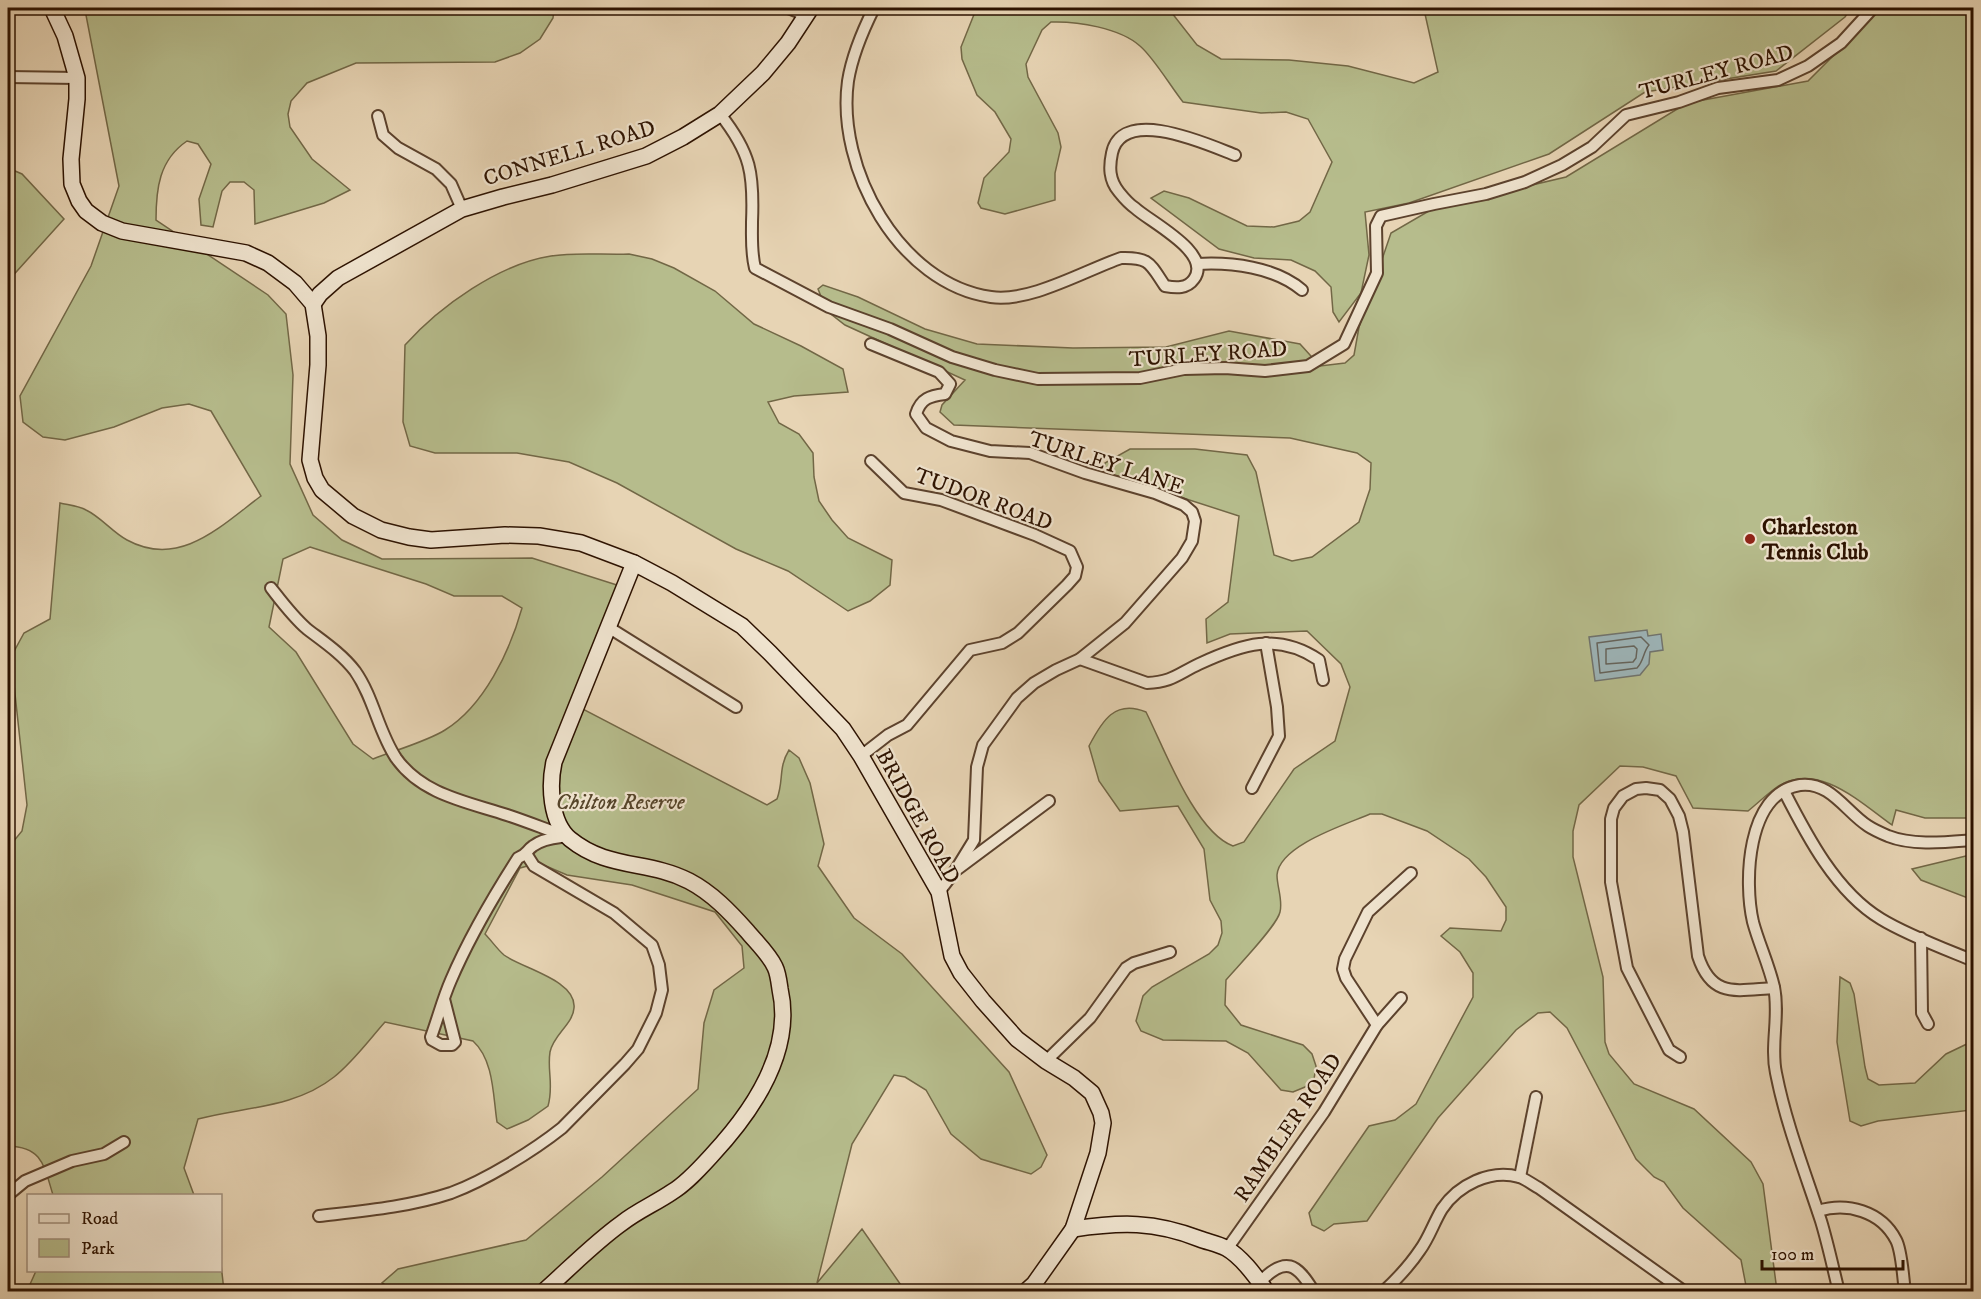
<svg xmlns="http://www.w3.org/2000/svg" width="1981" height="1299" font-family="'IM FELL DW Pica',serif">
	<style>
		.green { fill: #b6bc8c; stroke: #726746; stroke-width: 1.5; fill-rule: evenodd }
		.water { fill: #9db5b9; stroke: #70746f; stroke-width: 1.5 }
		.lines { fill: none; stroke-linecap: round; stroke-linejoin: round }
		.shore { stroke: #65645c; stroke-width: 1.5 }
		.street-casing { stroke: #5c422d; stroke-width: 14 }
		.secondary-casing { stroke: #2d1200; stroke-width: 18 }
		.street { stroke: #efe3ce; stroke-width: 10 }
		.secondary { stroke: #efe3ce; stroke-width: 15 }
		.poi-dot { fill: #8f2418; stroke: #efe3ce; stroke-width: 2 }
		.labels { text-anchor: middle; stroke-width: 4.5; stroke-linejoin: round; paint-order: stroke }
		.street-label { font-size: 22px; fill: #2d1200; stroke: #efe3ce }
		.poi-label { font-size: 22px; font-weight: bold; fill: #2d1200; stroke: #efe3ce; text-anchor: start }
		.park-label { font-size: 22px; font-style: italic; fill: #56452a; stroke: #efe3ce }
	</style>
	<rect width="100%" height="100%" fill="#e7d4b4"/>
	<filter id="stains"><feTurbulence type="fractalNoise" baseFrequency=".00333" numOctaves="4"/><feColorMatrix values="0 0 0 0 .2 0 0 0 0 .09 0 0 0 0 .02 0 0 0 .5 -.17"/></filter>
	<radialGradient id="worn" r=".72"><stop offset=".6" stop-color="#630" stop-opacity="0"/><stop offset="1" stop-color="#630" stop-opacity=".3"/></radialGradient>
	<g class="green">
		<path d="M 87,8 L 554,8 L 553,18 L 540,39 L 520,53 L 495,62 L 356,63 L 307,83 L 291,101 L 288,114 L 290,127 L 312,159 L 350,190 L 324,203 L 255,224 L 254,190 L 244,182 L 230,182 L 222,191 L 213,227 L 201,225 L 199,199 L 211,164 L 198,144 L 187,141 C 159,160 156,189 156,220 L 268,295 L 286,314 L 293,375 L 290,464 L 313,515 L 342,540 L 382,559 L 532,558 L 620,586 L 573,704 L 767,805 L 777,799 C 784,780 778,768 789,750 L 799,758 L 810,783 L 824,844 L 818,866 L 854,918 L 902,954 L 1009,1072 L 1047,1155 L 1041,1167 L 1031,1174 L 981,1159 L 951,1134 L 926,1090 L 905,1077 L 894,1075 L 852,1144 L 817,1283 L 862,1229 L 903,1288 L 899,1291 L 395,1291 L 382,1283 L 398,1269 L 526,1240 L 602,1177 L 698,1089 L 704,1023 L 714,990 L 744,968 L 742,946 L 715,912 L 632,885 L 567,875 L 539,863 L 520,868 L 485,934 C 491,940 497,949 504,955 C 521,968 577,980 574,1008 C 573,1024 553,1035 550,1052 C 547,1071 554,1085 548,1106 L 528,1120 L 507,1129 L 497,1122 C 493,1096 494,1060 473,1041 L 385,1022 C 369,1040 353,1062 334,1077 C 295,1108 244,1107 198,1119 L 184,1168 L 194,1195 L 53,1195 C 44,1166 43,1147 8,1146 L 8,848 L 22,831 L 27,805 L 11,657 L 24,633 L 50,619 L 60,503 C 68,505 79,506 86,510 C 101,517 112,532 127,540 C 180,569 222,525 261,496 L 211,411 L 189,404 L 162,408 L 114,427 L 65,440 L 43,437 L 23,422 L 20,396 L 91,266 L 119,186 L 85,10 ZM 310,547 L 426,584 L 454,596 L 502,596 L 522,608 C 510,651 484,706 445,730 C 428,741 393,751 373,759 L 353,744 L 296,652 L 269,627 L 283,559 Z"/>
		<path d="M 980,8 L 1168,8 L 1197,45 L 1221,59 L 1289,60 L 1348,66 L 1414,83 L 1438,72 L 1425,14 L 1427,8 L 1851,8 L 1845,17 L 1776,71 L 1645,92 L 1549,154 L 1409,203 L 1365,212 L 1369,255 L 1361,293 L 1339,322 L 1333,312 L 1331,287 L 1315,271 L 1291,260 L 1254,258 L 1219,249 L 1151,198 L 1164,191 L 1189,198 L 1247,226 L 1274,227 L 1299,221 L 1310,212 L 1332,162 L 1308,119 L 1286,112 L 1261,113 L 1183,102 C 1171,87 1154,58 1140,46 C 1120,28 1077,21 1051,22 L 1042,30 L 1026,64 L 1028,77 L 1058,133 L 1061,147 L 1055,173 L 1055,200 L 1005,214 L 981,208 L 978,203 L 984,178 L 1009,152 L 1011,139 L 995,112 L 977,95 L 962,59 L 961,47 L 975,12 Z"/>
		<path d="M 1881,8 L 1973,8 L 1973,818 L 1925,818 L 1896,810 L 1892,825 C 1861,803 1817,760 1777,787 C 1767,794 1758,803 1748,811 L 1693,808 L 1676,776 L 1643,767 L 1620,766 L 1579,805 L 1573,831 L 1573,857 L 1603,977 L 1605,1042 L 1609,1054 L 1634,1084 L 1694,1109 L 1751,1162 L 1763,1184 L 1777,1291 L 1747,1291 L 1741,1260 L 1683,1208 L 1664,1182 L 1654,1177 L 1636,1159 L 1567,1028 L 1550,1012 L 1538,1013 L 1516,1030 L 1438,1118 L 1367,1221 L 1334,1224 L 1324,1231 L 1312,1225 L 1309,1213 L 1369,1126 L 1395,1120 L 1416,1104 L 1473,997 L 1473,973 L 1460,952 L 1441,936 L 1450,928 L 1501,931 L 1506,920 L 1506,907 L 1486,877 L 1469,859 L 1427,831 L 1382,814 L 1370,814 C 1347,824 1279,845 1277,875 C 1277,887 1283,900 1280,912 C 1277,926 1237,967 1226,980 L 1225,1005 L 1241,1025 L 1303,1045 L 1312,1054 L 1316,1066 L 1314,1079 L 1305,1087 L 1293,1092 L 1281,1090 L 1248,1053 L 1226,1041 L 1163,1040 L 1141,1031 L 1136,1021 L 1143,996 L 1152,987 L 1209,954 L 1218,945 L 1222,933 L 1221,921 L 1210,900 L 1204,849 L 1178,806 L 1120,811 L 1099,781 L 1089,746 C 1102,721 1115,699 1146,712 C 1164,748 1195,832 1233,846 L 1244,842 L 1294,769 L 1335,741 L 1350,687 L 1341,664 L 1307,631 L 1230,634 L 1207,643 L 1206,619 L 1228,602 L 1239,516 L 1109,474 L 1104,469 L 1105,463 L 1130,449 L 1195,449 L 1247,455 L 1256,472 L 1274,555 L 1292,561 L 1312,557 L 1359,522 L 1370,489 L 1371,463 L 1357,453 L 1290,438 L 954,425 L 940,412 L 942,405 L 965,380 L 845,325 L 827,311 L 818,289 L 823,285 L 858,297 L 925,329 L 977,344 L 1073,348 L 1166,347 L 1229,331 L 1300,344 L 1320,366 L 1345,363 L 1354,355 L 1359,327 L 1391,233 L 1434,208 L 1566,177 L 1687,103 L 1808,81 Z"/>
		<path d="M 8,168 L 22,174 L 64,219 L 8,281 Z"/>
		<path d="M 629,254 L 652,259 L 674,268 L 715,291 L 754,324 L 801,346 L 843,369 L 848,392 L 794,396 L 768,402 L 779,423 L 799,434 L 813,453 L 814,477 L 819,501 L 832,520 L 848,538 L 892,560 L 890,585 L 870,601 L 848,611 L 788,571 L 736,549 L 617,483 L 569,462 L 517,453 L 435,453 L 410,446 L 403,422 L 405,345 C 440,306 499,264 551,256 C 576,252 604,255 629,254 Z"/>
		<path d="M 1970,855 L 1973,855 L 1973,900 L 1921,880 L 1912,869 Z"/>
		<path d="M 1840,977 L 1850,983 L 1854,994 L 1865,1067 L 1868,1079 L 1879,1085 L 1915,1083 L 1946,1054 L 1973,1041 L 1973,1115 L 1971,1110 L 1878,1121 L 1861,1126 L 1850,1121 L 1837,1042 Z"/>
		<path d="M 221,1264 L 224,1291 L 27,1291 L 36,1271 L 220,1270 Z"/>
	</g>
	<path class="water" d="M 1647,630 L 1648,636 L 1661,634 L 1663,650 L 1650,652 L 1649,664 L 1640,675 L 1595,681 L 1589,637 Z"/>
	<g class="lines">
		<g class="shore">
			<path d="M 1641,637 L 1649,645 C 1643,652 1644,661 1637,668 L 1600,673 L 1597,643 Z"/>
			<path d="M 1634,646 L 1637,649 L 1636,658 L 1633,662 L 1606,664 L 1606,649 Z"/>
		</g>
		<g class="street-casing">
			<g id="street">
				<path d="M 788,8 L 806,15"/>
				<path d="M 874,8 C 863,30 852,56 848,81 C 836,168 899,284 991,297 C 1029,303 1084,271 1121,258 C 1150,257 1150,264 1165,286 C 1176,288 1187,289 1194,279 C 1213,253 1150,222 1135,208 C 1129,204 1123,197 1119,192 C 1109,180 1109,167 1112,153 C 1122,105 1209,145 1235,155"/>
				<path d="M 8,77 L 77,78"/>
				<path d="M 720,114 C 751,153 754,174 752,222 C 752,239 751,252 755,268 L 829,307 L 890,329 L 952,357 L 995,370 L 1038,379 L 1140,378 L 1184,369 L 1225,368 L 1265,371 L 1308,366 L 1344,344 L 1377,273 L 1376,226 L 1381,216 L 1434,204 L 1486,194 L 1525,182 L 1562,165 L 1592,147 L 1626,115 L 1679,102 L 1718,88 L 1778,80 L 1808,66 L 1841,43 L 1873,8"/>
				<path d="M 378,116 L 383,135 L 398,148 L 436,169 L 451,184 L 462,209"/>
				<path d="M 1197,264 C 1231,262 1275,267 1302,290"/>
				<path d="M 871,344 L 939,372 L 950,384 L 945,394 C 930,396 921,398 916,414 L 926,428 L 951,441 L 990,451 L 1030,453 L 1085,473 L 1155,493 L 1184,505 L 1192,512 L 1195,521 L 1192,541 L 1182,558 L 1125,623 L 1080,659 L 1056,670 L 1034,683 L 1017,698 L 983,745 L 977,767 L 974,840 L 955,871"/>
				<path d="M 271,588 C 282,602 293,617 307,629 C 324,642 342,654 355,671 C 374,698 378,731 396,758 C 422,795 468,802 507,815 C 528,822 548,830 568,837"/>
				<path d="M 608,627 L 736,707"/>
				<path d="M 1080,659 L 1147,683 C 1172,682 1178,674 1199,664 C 1242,644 1277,632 1319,660 L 1323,680"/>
				<path d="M 861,756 L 888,735 L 907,725 L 970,650 L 1002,643 L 1018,633 L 1067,585 L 1075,576 L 1077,567 L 1070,551 L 1035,535 L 941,500 L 904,493 L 871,461"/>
				<path d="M 1252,788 L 1279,736 L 1277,707 L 1266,643"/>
				<path d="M 1784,791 C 1807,836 1836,892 1881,919 C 1907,935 1945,949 1974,961"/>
				<path d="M 939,892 L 955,871 L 1049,801"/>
				<path d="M 1921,938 L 1922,1013 L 1928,1024"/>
				<path d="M 444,999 L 455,1042 L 452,1045 L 441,1045 L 432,1040 L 431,1037 C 438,1018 443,998 451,980 C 469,938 493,897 518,858 C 528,854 526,851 533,846 C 541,840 552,838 561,837"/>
				<path d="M 1377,1025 L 1346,978 L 1343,969 L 1345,959 L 1368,912 L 1411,873"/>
				<path d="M 1680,1057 L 1669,1050 L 1627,968 L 1611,882 L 1611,819 L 1614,808 L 1623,796 L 1636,789 L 1646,788 L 1660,790 L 1670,799 L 1679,816 L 1683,832 L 1698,956 C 1712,999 1737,990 1774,988"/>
				<path d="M 1046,1061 L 1090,1018 L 1126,968 L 1134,963 L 1170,952"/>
				<path d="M 1520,1177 L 1536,1097"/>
				<path d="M 8,1195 L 25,1181 L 72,1161 L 104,1154 L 124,1142"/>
				<path d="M 1818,1211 C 1847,1202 1881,1211 1896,1240 C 1902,1251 1903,1278 1905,1292"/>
				<path d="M 319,1216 C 362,1211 409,1207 451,1193 C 486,1180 533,1151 562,1128 L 625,1064 L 638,1049 L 656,1013 L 662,990 L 659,965 L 652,945 L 614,913 L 534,866 L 527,855"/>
				<path d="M 1227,1249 L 1324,1112 L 1377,1025 L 1401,998"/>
				<path d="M 1260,1282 C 1285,1256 1297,1263 1314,1292"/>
				<path d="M 1383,1292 C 1397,1279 1410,1265 1420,1250 C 1429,1238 1434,1222 1442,1209 C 1458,1185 1490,1169 1519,1177 C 1526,1179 1533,1185 1539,1188 L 1685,1292"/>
				<path d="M 1839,1292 C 1833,1268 1828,1244 1821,1221 C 1805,1172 1786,1124 1776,1073 C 1770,1045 1780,1016 1774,987 C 1769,965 1759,944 1753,922 C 1744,883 1746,793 1800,785 C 1830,781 1846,812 1868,826 C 1874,830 1881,833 1888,836 C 1913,846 1947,842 1974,840"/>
			</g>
		</g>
		<g class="secondary-casing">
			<g id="secondary">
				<path d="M 52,8 L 65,36 L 77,78 L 77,99 L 71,159 L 72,184 L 79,201 L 86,211 L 102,223 L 122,231 L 246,253 L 268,263 L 295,283 L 313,304 L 318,336 L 318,365 L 310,460 L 315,478 L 322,490 L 353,516 L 381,530 L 409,537 L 431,540 L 505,535 L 539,536 L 581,543 L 634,563 L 672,583 L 742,626 L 770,653 L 843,729 L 861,756 L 939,892 L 952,956 L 961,973 L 983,1001 L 1017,1039 L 1046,1061 L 1074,1078 L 1092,1093 L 1101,1113 L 1103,1123 L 1098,1153 L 1073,1229 L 1034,1284 L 1025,1292"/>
				<path d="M 313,304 L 320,294 L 338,278 L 462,209 L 503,197 L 552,185 L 646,156 L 683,137 L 720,114 L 763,73 L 788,43 L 811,8"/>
				<path d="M 1073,1229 C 1121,1222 1154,1221 1200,1239 C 1208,1242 1218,1244 1226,1248 C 1242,1257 1256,1277 1267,1292"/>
				<path d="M 543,1292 C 569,1269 594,1243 622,1223 C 637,1211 656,1203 672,1192 C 687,1183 701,1167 712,1155 C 752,1112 794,1051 780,989 C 779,982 778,973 775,967 C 769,954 756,942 747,931 C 730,912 712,893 689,881 C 648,860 608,870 570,839 C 550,822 549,785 554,762 L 634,563"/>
			</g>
		</g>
		<use href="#street" class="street"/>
		<use href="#secondary" class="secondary"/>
	</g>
	<circle class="poi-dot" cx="1750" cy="539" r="6"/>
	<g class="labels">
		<g class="street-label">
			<text transform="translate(1716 71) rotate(-15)" y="8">TURLEY ROAD</text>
			<text transform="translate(569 152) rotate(-17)" y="8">CONNELL ROAD</text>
			<text transform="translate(1208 353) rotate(-4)" y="8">TURLEY ROAD</text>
			<text transform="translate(1107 462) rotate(18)" y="8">TURLEY LANE</text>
			<text transform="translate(984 498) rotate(20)" y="8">TUDOR ROAD</text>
			<text transform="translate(919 816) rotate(61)" y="8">BRIDGE ROAD</text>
			<text transform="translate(1287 1127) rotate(-56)" y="8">RAMBLER ROAD</text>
		</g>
		<g class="poi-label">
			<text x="1762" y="534">Charleston<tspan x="1762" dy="25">Tennis Club</tspan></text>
		</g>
		<g class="park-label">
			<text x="620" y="809">Chilton Reserve</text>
		</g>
	</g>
	<rect width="1981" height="1299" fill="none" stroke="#e7d4b4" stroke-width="30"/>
	<rect x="9" y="9" width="1963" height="1281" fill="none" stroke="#2d1200" stroke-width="3"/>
	<rect x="15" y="15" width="1951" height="1269" fill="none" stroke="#2d1200" stroke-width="1.5"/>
	<rect x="27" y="1194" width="195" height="78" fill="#efe3ce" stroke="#a18f7c" stroke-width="1.5"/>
	<rect x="39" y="1214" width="30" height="9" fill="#efe3ce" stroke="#a18f7c" stroke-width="1.5"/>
	<text x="81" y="1224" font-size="18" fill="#2d1200">Road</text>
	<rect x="39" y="1239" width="30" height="18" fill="#b6bc8c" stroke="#a18f7c" stroke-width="1.5"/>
	<text x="81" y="1254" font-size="18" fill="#2d1200">Park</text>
	<path d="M1762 1260v9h141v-9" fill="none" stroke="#2d1200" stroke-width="3"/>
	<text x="1771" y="1260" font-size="18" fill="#2d1200" stroke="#efe3ce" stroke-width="4.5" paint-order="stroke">100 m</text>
	<rect width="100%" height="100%" filter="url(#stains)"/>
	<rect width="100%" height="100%" fill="url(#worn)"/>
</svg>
